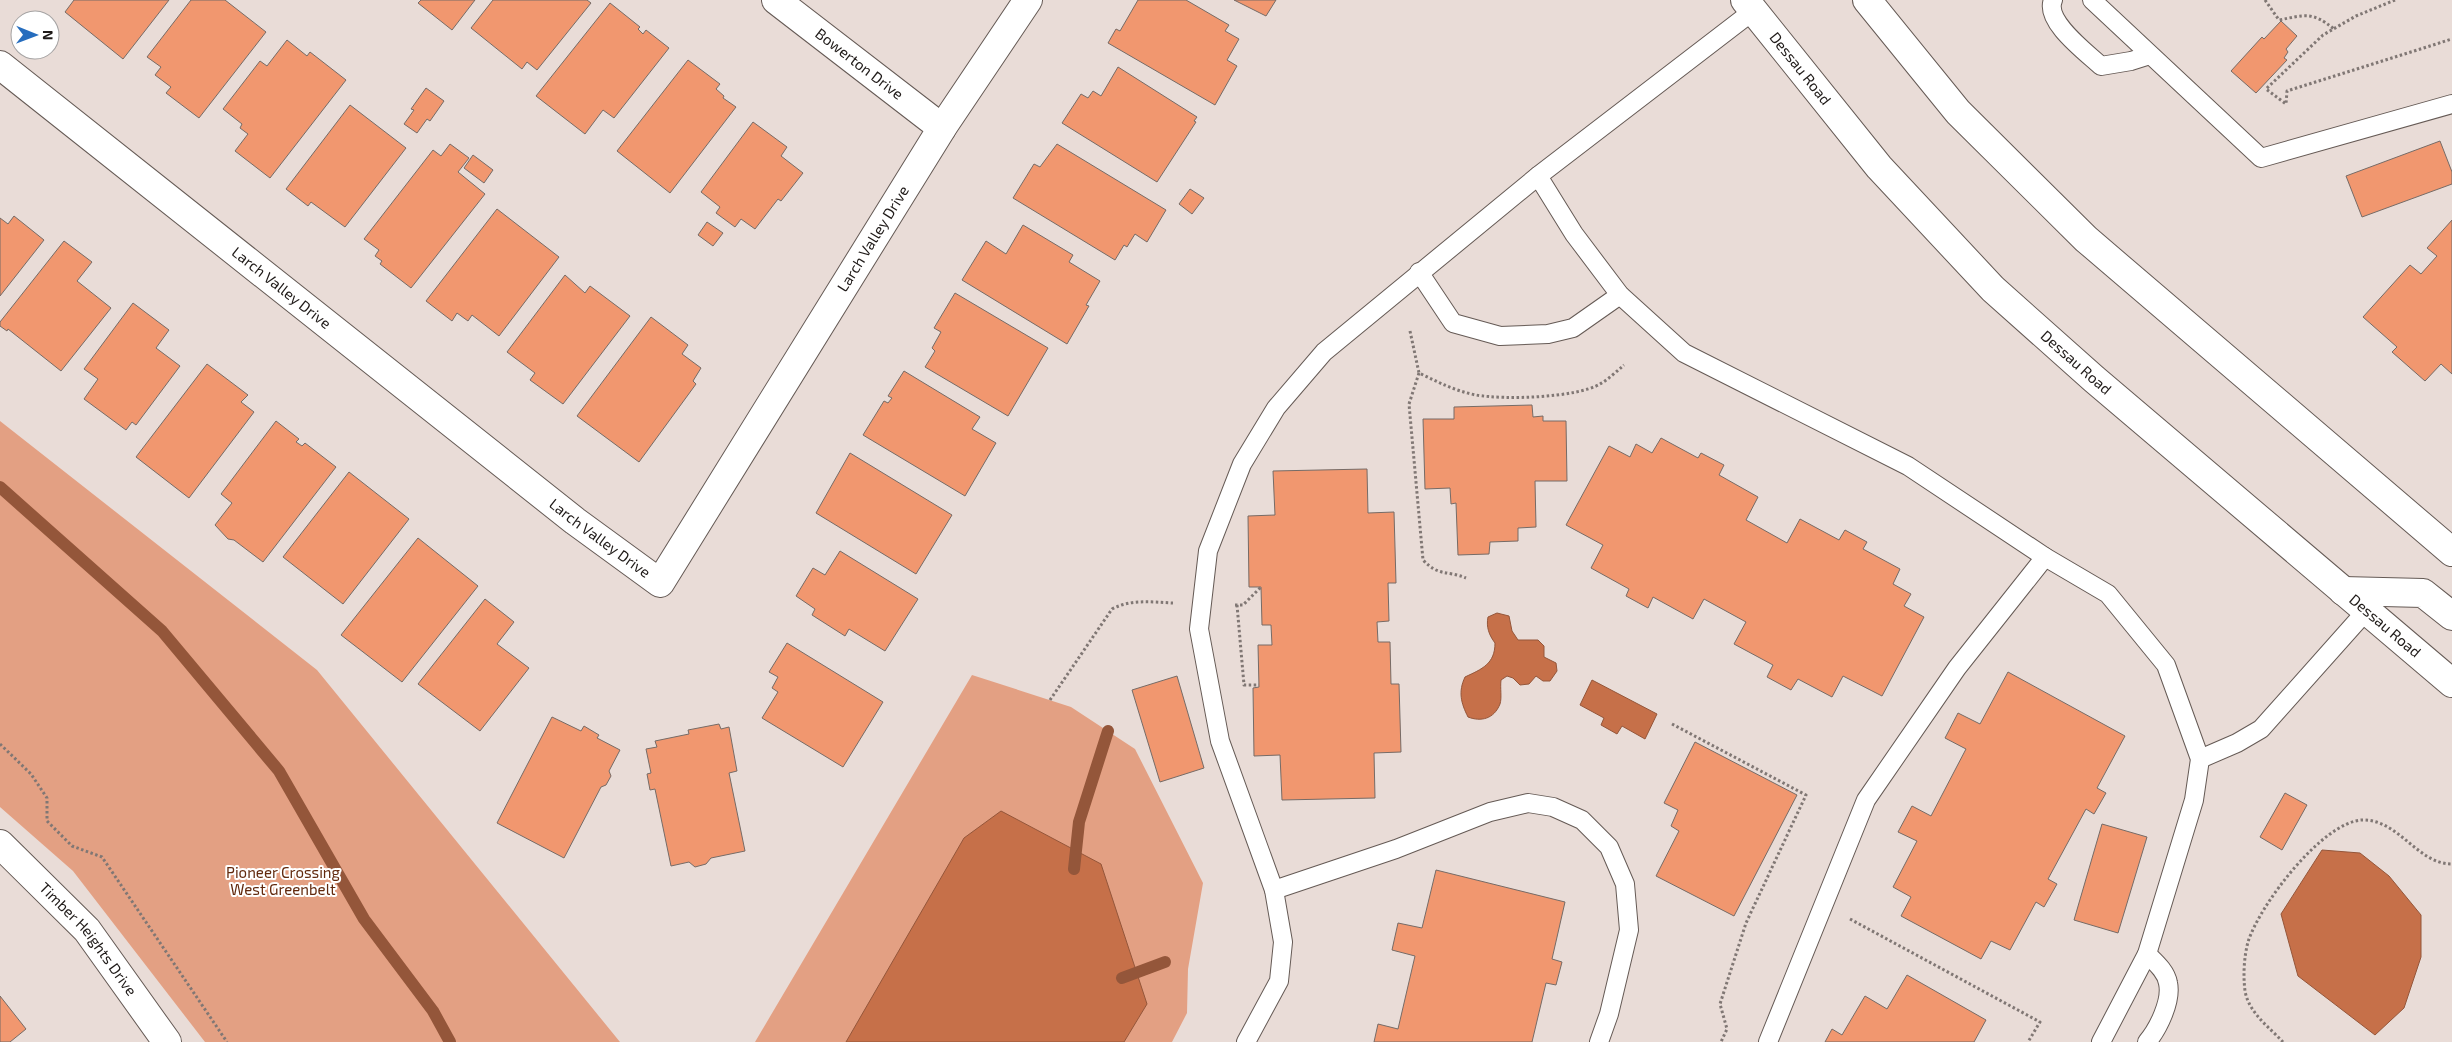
<svg xmlns="http://www.w3.org/2000/svg" width="2452" height="1042" font-family="'Exo 2',sans-serif">
	<style>
		.green { fill: #e3a083 }
		.water { fill: #c67049; stroke: #94563a }
		.lines { fill: none; stroke-linecap: round; stroke-linejoin: round }
		.stream { stroke: #94563a; stroke-width: 12 }
		.building { fill: #f1976f; stroke: #766b66 }
		.lane-casing { stroke: #655a55; stroke-width: 20 }
		.street-casing { stroke: #655a55; stroke-width: 30 }
		.secondary-casing { stroke: #655a55; stroke-width: 30 }
		.path { stroke: #807774; stroke-width: 3; stroke-dasharray: 2.5 2.5; stroke-linecap: butt }
		.lane { stroke: #fff; stroke-width: 18 }
		.street { stroke: #fff; stroke-width: 28 }
		.secondary { stroke: #fff; stroke-width: 28 }
		.labels { text-anchor: middle; stroke-width: 4; stroke-linejoin: round; paint-order: stroke }
		.street-label { font-size: 15px; fill: #1f1a18; stroke: #fff }
		.park-label { font-size: 15px; fill: #62290d; stroke: #fff }
	</style>
	<rect width="100%" height="100%" fill="#e9dcd7"/>
	<g class="green">
		<path d="M 0,421 L 317,670 L 620,1042 L 205,1042 L 73,871 L 0,807 Z"/>
		<path d="M 972,675 L 1071,707 L 1135,749 L 1203,883 L 1188,969 L 1187,1013 L 1172,1042 L 755,1042 Z"/>
	</g>
	<g class="water">
		<path d="M 1497,613 L 1509,616 L 1512,631 L 1518,640 L 1538,640 L 1544,646 L 1544,657 L 1556,663 L 1557,671 L 1550,681 L 1543,681 L 1536,676 L 1529,684 L 1520,685 L 1513,678 L 1507,676 L 1501,680 C 1500,688 1502,698 1500,704 C 1494,719 1481,722 1468,717 C 1461,703 1458,692 1465,677 C 1482,669 1495,664 1495,643 C 1489,635 1486,627 1488,617 Z"/>
		<path d="M 1592,680 L 1657,714 L 1645,739 L 1622,726 L 1617,734 L 1601,725 L 1604,718 L 1580,705 Z"/>
		<path d="M 1001,811 L 1101,864 L 1147,1004 L 1124,1042 L 846,1042 L 964,838 Z"/>
		<path d="M 2322,850 L 2360,853 L 2389,876 L 2421,915 L 2421,957 L 2404,1008 L 2375,1035 L 2298,976 L 2281,914 Z"/>
	</g>
	<g class="lines">
		<g class="stream">
			<path d="M 0,487 L 162,631 L 279,771 L 364,919 L 433,1011 L 450,1042"/>
			<path d="M 1074,869 L 1079,822 L 1108,731"/>
			<path d="M 1122,978 L 1165,962"/>
		</g>
	</g>
	<g class="building">
		<path d="M 74,0 L 169,0 L 123,59 L 65,12 Z"/>
		<path d="M 191,0 L 225,0 L 266,32 L 199,118 L 166,93 L 171,87 L 155,75 L 161,67 L 147,57 Z"/>
		<path d="M 421,0 L 475,0 L 452,30 L 418,3 Z"/>
		<path d="M 493,0 L 587,0 L 591,3 L 537,70 L 527,62 L 522,69 L 471,28 Z"/>
		<path d="M 1138,0 L 1186,0 L 1229,25 L 1225,31 L 1239,39 L 1227,60 L 1237,66 L 1215,105 L 1108,43 L 1116,29 L 1120,31 Z"/>
		<path d="M 1234,0 L 1276,0 L 1266,16 Z"/>
		<path d="M 610,3 L 640,27 L 638,29 L 643,34 L 646,30 L 669,48 L 614,118 L 603,110 L 585,134 L 536,96 Z"/>
		<path d="M 2281,21 L 2297,36 L 2286,49 L 2288,52 L 2284,58 L 2287,60 L 2256,93 L 2231,71 L 2262,37 L 2264,39 Z"/>
		<path d="M 287,40 L 307,56 L 310,52 L 346,80 L 270,178 L 235,151 L 248,134 L 240,128 L 242,124 L 223,109 L 260,61 L 267,66 Z"/>
		<path d="M 688,60 L 720,84 L 716,89 L 724,96 L 723,98 L 736,107 L 670,193 L 617,151 Z"/>
		<path d="M 1118,67 L 1197,117 L 1194,121 L 1196,122 L 1157,182 L 1062,123 L 1081,94 L 1088,98 L 1093,91 L 1101,96 Z"/>
		<path d="M 426,88 L 444,101 L 430,121 L 427,119 L 417,133 L 404,124 L 414,110 L 411,109 Z"/>
		<path d="M 350,105 L 406,148 L 345,227 L 311,202 L 308,206 L 286,189 Z"/>
		<path d="M 753,122 L 787,147 L 781,156 L 803,173 L 781,201 L 778,199 L 755,229 L 741,219 L 735,227 L 716,213 L 720,207 L 701,192 Z"/>
		<path d="M 2440,141 L 2452,172 L 2452,184 L 2362,217 L 2346,176 Z"/>
		<path d="M 450,144 L 469,158 L 458,172 L 485,194 L 411,288 L 380,264 L 382,261 L 375,256 L 379,250 L 364,239 L 433,150 L 441,156 Z"/>
		<path d="M 1057,144 L 1166,210 L 1147,242 L 1135,234 L 1127,247 L 1124,245 L 1115,260 L 1013,198 L 1034,164 L 1040,167 Z"/>
		<path d="M 473,155 L 493,170 L 484,183 L 464,168 Z"/>
		<path d="M 1190,189 L 1204,198 L 1192,214 L 1179,204 Z"/>
		<path d="M 497,209 L 559,257 L 499,336 L 472,315 L 468,321 L 457,313 L 452,321 L 426,301 Z"/>
		<path d="M 14,216 L 44,240 L 0,296 L 0,218 L 8,224 Z"/>
		<path d="M 2452,220 L 2452,374 L 2441,364 L 2425,381 L 2392,352 L 2397,347 L 2363,317 L 2410,265 L 2421,274 L 2437,256 L 2427,248 Z"/>
		<path d="M 707,222 L 723,233 L 713,246 L 698,235 Z"/>
		<path d="M 1023,225 L 1073,255 L 1069,262 L 1100,281 L 1086,305 L 1089,306 L 1067,344 L 962,280 L 986,241 L 1006,254 Z"/>
		<path d="M 64,241 L 92,262 L 77,281 L 111,308 L 61,371 L 8,329 L 7,331 L 0,326 L 0,322 Z"/>
		<path d="M 565,275 L 585,293 L 590,286 L 630,316 L 563,404 L 530,380 L 535,373 L 507,352 Z"/>
		<path d="M 955,293 L 1048,348 L 1008,416 L 925,367 L 935,351 L 932,348 L 941,332 L 934,328 Z"/>
		<path d="M 133,303 L 169,330 L 156,348 L 180,366 L 136,425 L 132,422 L 126,430 L 84,399 L 98,379 L 84,369 Z"/>
		<path d="M 651,317 L 688,345 L 682,354 L 701,368 L 693,381 L 696,384 L 639,462 L 577,416 Z"/>
		<path d="M 207,364 L 248,395 L 241,402 L 254,412 L 189,498 L 136,457 Z"/>
		<path d="M 904,371 L 980,417 L 972,429 L 996,443 L 965,496 L 863,435 L 884,401 L 888,403 L 892,398 L 888,396 Z"/>
		<path d="M 1532,405 L 1533,417 L 1543,416 L 1543,421 L 1566,421 L 1567,481 L 1535,481 L 1536,527 L 1518,528 L 1518,541 L 1490,542 L 1489,554 L 1458,555 L 1456,503 L 1451,504 L 1450,488 L 1425,489 L 1423,419 L 1454,419 L 1454,407 Z"/>
		<path d="M 276,421 L 299,439 L 296,442 L 302,446 L 305,443 L 336,467 L 263,562 L 234,540 L 228,539 L 215,525 L 232,503 L 221,494 Z"/>
		<path d="M 1661,438 L 1698,458 L 1701,453 L 1724,465 L 1719,475 L 1758,497 L 1746,520 L 1787,543 L 1800,519 L 1839,540 L 1845,530 L 1867,542 L 1863,549 L 1900,569 L 1893,584 L 1911,594 L 1904,606 L 1924,617 L 1882,696 L 1843,676 L 1832,697 L 1798,679 L 1791,690 L 1767,677 L 1773,665 L 1734,644 L 1746,622 L 1704,599 L 1693,619 L 1653,597 L 1648,608 L 1626,596 L 1629,589 L 1591,568 L 1603,545 L 1566,525 L 1609,446 L 1630,457 L 1636,444 L 1652,453 Z"/>
		<path d="M 850,453 L 952,515 L 916,574 L 816,513 Z"/>
		<path d="M 1367,469 L 1368,513 L 1394,512 L 1396,583 L 1388,583 L 1389,621 L 1377,622 L 1378,642 L 1390,642 L 1391,684 L 1399,684 L 1401,752 L 1374,753 L 1375,798 L 1282,800 L 1280,755 L 1254,756 L 1253,688 L 1259,687 L 1258,645 L 1272,645 L 1271,625 L 1262,625 L 1261,587 L 1249,587 L 1248,516 L 1275,515 L 1273,471 Z"/>
		<path d="M 349,472 L 409,519 L 343,604 L 283,557 Z"/>
		<path d="M 418,538 L 478,586 L 402,682 L 341,635 Z"/>
		<path d="M 840,551 L 918,599 L 885,651 L 849,629 L 845,636 L 812,615 L 815,609 L 796,596 L 813,568 L 825,575 Z"/>
		<path d="M 485,599 L 514,622 L 497,644 L 529,668 L 480,731 L 418,684 Z"/>
		<path d="M 787,643 L 883,702 L 843,767 L 762,718 L 778,692 L 772,688 L 778,677 L 769,672 Z"/>
		<path d="M 2008,672 L 2125,736 L 2097,788 L 2106,793 L 2094,814 L 2086,809 L 2048,879 L 2057,884 L 2044,907 L 2036,902 L 2010,950 L 1991,941 L 1981,959 L 1901,916 L 1911,897 L 1893,887 L 1917,841 L 1898,832 L 1912,806 L 1931,816 L 1966,749 L 1945,738 L 1958,713 L 1980,724 Z"/>
		<path d="M 1177,676 L 1204,768 L 1160,782 L 1132,690 Z"/>
		<path d="M 552,717 L 581,731 L 584,726 L 599,735 L 597,738 L 620,750 L 609,771 L 611,776 L 606,785 L 601,787 L 564,858 L 497,823 Z"/>
		<path d="M 719,724 L 721,729 L 729,727 L 737,771 L 729,773 L 745,851 L 711,858 L 706,864 L 695,867 L 689,862 L 671,866 L 655,789 L 650,790 L 647,774 L 651,773 L 646,749 L 657,747 L 655,741 L 689,734 L 688,730 Z"/>
		<path d="M 1695,742 L 1797,795 L 1734,916 L 1656,876 L 1679,831 L 1671,826 L 1678,810 L 1664,803 Z"/>
		<path d="M 2285,793 L 2307,805 L 2282,850 L 2260,837 Z"/>
		<path d="M 2102,824 L 2147,837 L 2118,933 L 2074,920 Z"/>
		<path d="M 1436,870 L 1565,902 L 1552,959 L 1562,962 L 1556,985 L 1546,983 L 1532,1042 L 1374,1042 L 1378,1024 L 1398,1029 L 1415,956 L 1392,950 L 1398,923 L 1422,928 Z"/>
		<path d="M 1907,975 L 1986,1020 L 1974,1042 L 1825,1042 L 1832,1029 L 1842,1035 L 1865,996 L 1887,1009 Z"/>
		<path d="M 0,996 L 26,1029 L 10,1042 L 0,1042 Z"/>
	</g>
	<g class="lines">
		<g class="lane-casing">
			<g id="lane">
				<path d="M 2053,0 C 2044,21 2086,52 2101,66 L 2131,61 L 2150,55"/>
				<path d="M 2092,0 L 2261,158 L 2452,104"/>
				<path d="M 1538,176 L 1574,234 L 1620,295 L 1684,353 L 1908,466 L 2045,557 L 2108,594 L 2166,665 L 2200,759 L 2194,800 L 2147,954 L 2101,1042"/>
				<path d="M 1419,272 L 1453,323 L 1500,336 L 1548,334 L 1573,328 L 1620,295"/>
				<path d="M 2200,759 L 2237,743 L 2261,729 L 2367,610"/>
				<path d="M 1274,890 L 1396,849 L 1490,812 L 1528,803 L 1553,807 L 1582,820 L 1609,847 L 1625,884 L 1629,930 L 1609,1014 L 1599,1042"/>
				<path d="M 2147,954 C 2155,962 2166,971 2168,983 C 2172,1001 2158,1029 2147,1042"/>
				<path d="M 1246,1042 L 1279,981 L 1283,942 L 1274,890 L 1220,741 L 1199,629 L 1208,551 L 1242,464 L 1276,408 L 1324,352 L 1538,176 L 1753,11"/>
				<path d="M 1768,1042 L 1866,800 L 1957,668 L 2045,557"/>
			</g>
		</g>
		<g class="street-casing">
			<g id="street">
				<path id="s1" d="M 776,0 L 942,128"/>
				<path id="s2" d="M 0,65 L 575,521 L 660,583 L 942,128 L 1028,0"/>
				<path id="s3" d="M 0,844 L 87,930 L 167,1042"/>
			</g>
		</g>
		<g class="secondary-casing">
			<g id="secondary">
				<path id="s4" d="M 1745,0 L 1879,167 L 1993,289 L 2094,379 L 2452,683"/>
				<path d="M 1867,0 L 1958,112 L 2086,239 L 2452,552"/>
				<path d="M 2343,591 L 2423,593 L 2452,616"/>
			</g>
		</g>
		<g class="path">
			<path d="M 2265,0 L 2279,20 C 2305,15 2312,11 2334,29"/>
			<path d="M 2395,0 L 2356,16 L 2323,35 L 2266,89 L 2286,104 L 2287,91 L 2452,39"/>
			<path d="M 1410,331 L 1419,373 C 1438,382 1455,391 1476,395 C 1504,400 1576,398 1600,384 C 1609,379 1617,371 1624,365"/>
			<path d="M 1419,373 L 1409,404 L 1423,560 C 1439,577 1447,570 1466,578"/>
			<path d="M 1235,605 L 1243,605 L 1261,587"/>
			<path d="M 1237,605 L 1244,685 L 1259,685"/>
			<path d="M 1050,700 L 1112,609 C 1131,599 1151,602 1173,603"/>
			<path d="M 1672,724 L 1806,795 L 1746,923 L 1720,1004 L 1727,1029 L 1721,1042"/>
			<path d="M 0,744 L 31,774 L 47,798 L 47,821 L 72,846 L 102,857 L 227,1042"/>
			<path d="M 1850,919 L 2040,1022 L 2028,1042"/>
			<path d="M 2283,1042 C 2269,1027 2249,1013 2245,991 C 2243,975 2244,957 2248,942 C 2259,906 2322,822 2362,820 C 2399,819 2417,864 2452,864"/>
		</g>
		<use href="#lane" class="lane"/>
		<use href="#street" class="street"/>
		<use href="#secondary" class="secondary"/>
	</g>
	<g class="labels">
		<g class="street-label">
			<text dy="5" stroke="none"><textPath href="#s1" startOffset="105">Bowerton Drive</textPath></text>
			<text dy="5" stroke="none"><textPath href="#s4" startOffset="88">Dessau Road</textPath></text>
			<text dy="5" stroke="none"><textPath href="#s2" startOffset="1244">Larch Valley Drive</textPath></text>
			<text dy="5" stroke="none"><textPath href="#s2" startOffset="359">Larch Valley Drive</textPath></text>
			<text dy="5" stroke="none"><textPath href="#s4" startOffset="492">Dessau Road</textPath></text>
			<text dy="5" stroke="none"><textPath href="#s2" startOffset="764">Larch Valley Drive</textPath></text>
			<text dy="5" stroke="none"><textPath href="#s4" startOffset="898">Dessau Road</textPath></text>
			<text dy="5" stroke="none"><textPath href="#s3" startOffset="130">Timber Heights Drive</textPath></text>
		</g>
		<g class="park-label">
			<text x="283" y="878">Pioneer Crossing<tspan x="283" dy="17">West Greenbelt</tspan></text>
		</g>
	</g>
	<g transform="translate(35 35) rotate(91)"><circle r="24" fill="#ffffff" stroke="#a5a3a3"/>
	<path d="M0-4L9 19L0 12L-9 19Z" fill="#266dbe"/>
	<text y="-8" font-size="14" font-weight="bold" text-anchor="middle" fill="#1f1a18">N</text>
	</g>
</svg>
